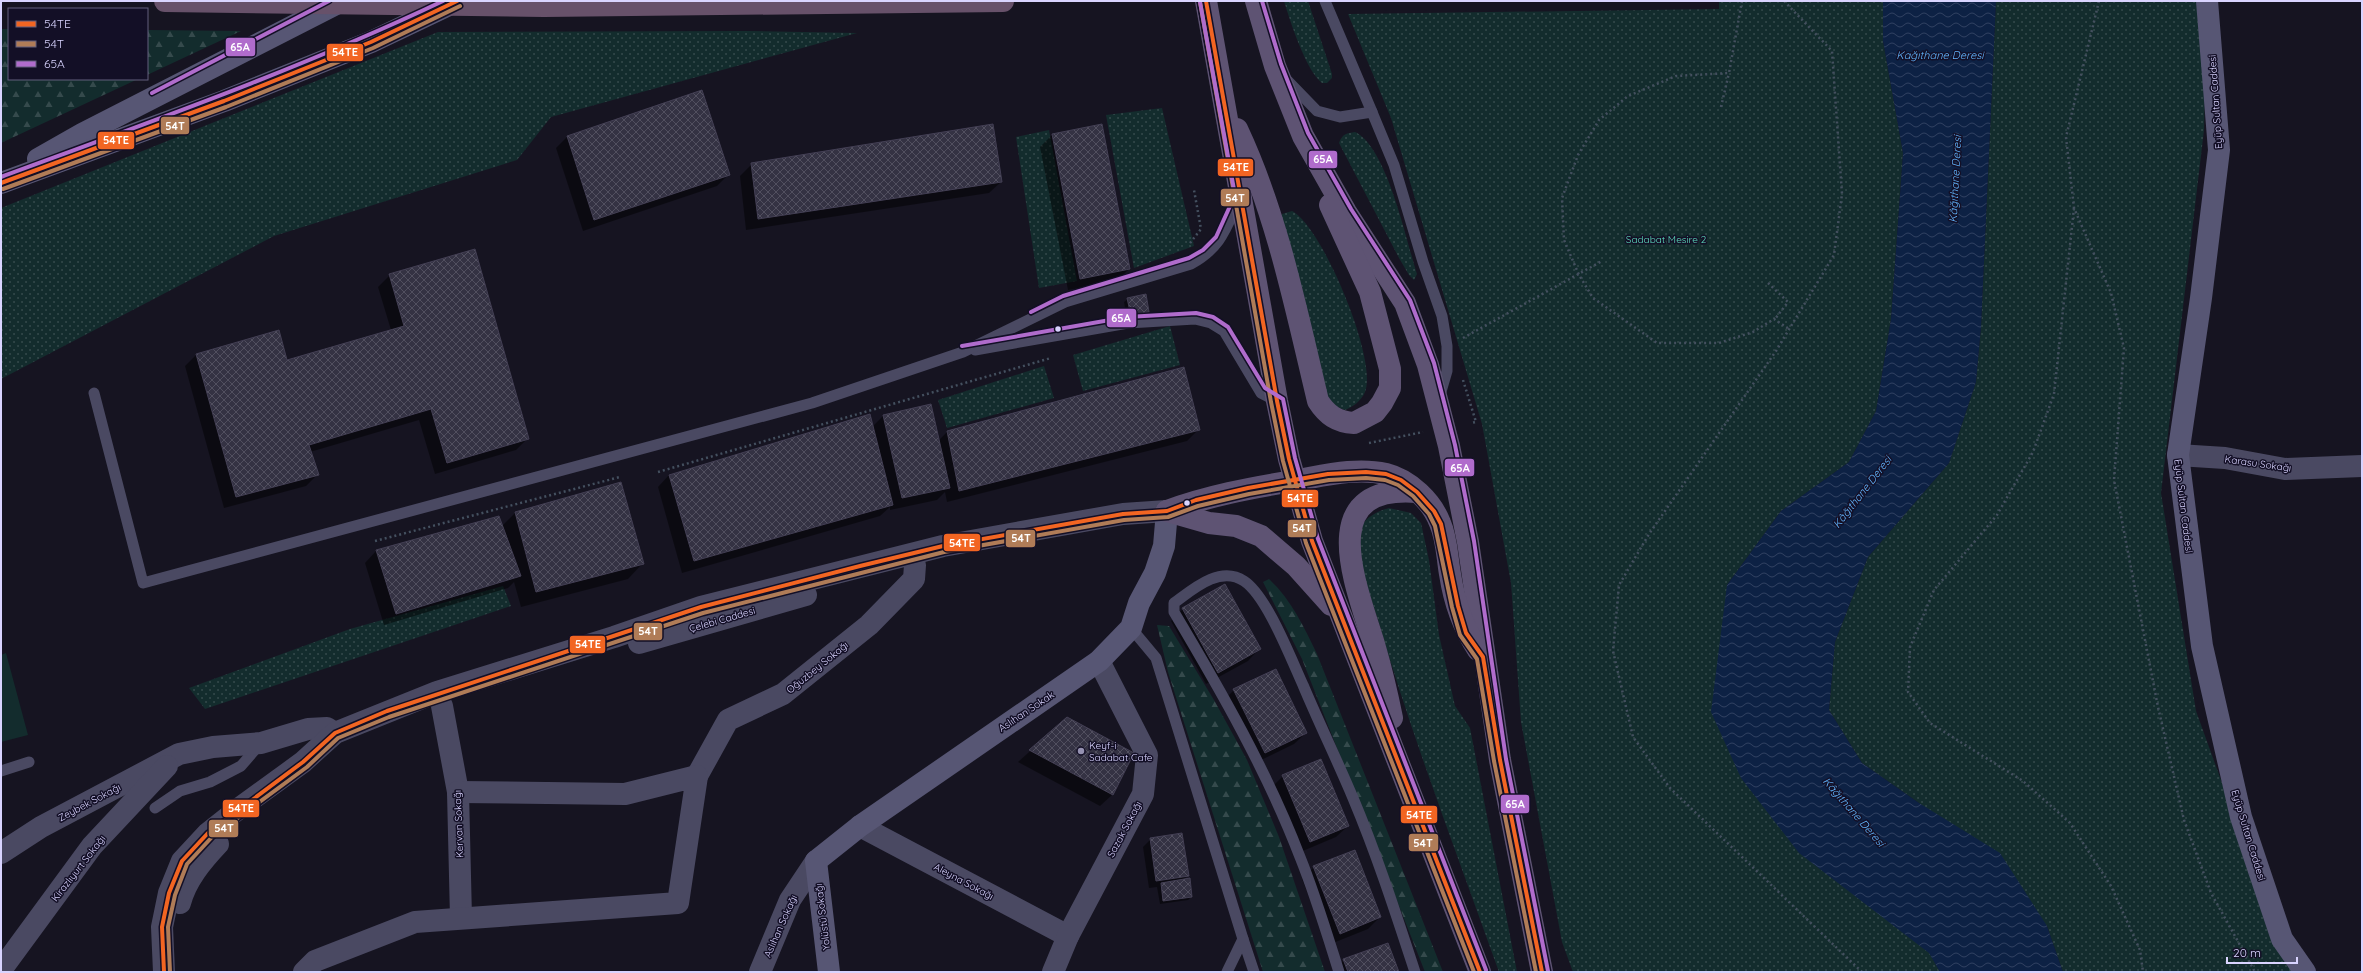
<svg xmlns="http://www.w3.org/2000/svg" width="2363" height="973" font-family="Quicksand,sans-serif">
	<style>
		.green { fill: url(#green-dots) }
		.forest { fill: url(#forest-firs) }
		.pitch { fill: #132c2d }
		.water { fill: url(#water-waves) }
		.shadow { fill: #0007 }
		.building { fill: url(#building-cross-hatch); stroke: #433f54 }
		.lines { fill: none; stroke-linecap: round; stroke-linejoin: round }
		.path { stroke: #44505f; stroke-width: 2.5; stroke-dasharray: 2 3; stroke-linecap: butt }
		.service { stroke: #4a4962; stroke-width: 11 }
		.minor { stroke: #4a4962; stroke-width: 22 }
		.tertiary { stroke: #4a4962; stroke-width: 22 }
		.secondary { stroke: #575674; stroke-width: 22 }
		.primary { stroke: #5e5373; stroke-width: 22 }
		.motorway-bridge { stroke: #67516a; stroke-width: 22 }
		.bus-1-casing { stroke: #130f26; stroke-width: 7 }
		.bus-2-casing { stroke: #130f26; stroke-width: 7 }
		.bus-3-casing { stroke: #130f26; stroke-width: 7 }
		.bus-1 { stroke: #f26522; stroke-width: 4 }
		.bus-2 { stroke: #b07c57; stroke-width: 4 }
		.bus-3 { stroke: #b06ccc; stroke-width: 4 }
		.bus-dot { fill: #d9d4ff; stroke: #130f26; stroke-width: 1.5 }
		.poi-dot { fill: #9591b1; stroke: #130f26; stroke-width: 1.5 }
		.labels { text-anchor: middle; stroke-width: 3; stroke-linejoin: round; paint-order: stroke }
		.street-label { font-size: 10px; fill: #d9d4ff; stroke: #130f26 }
		.park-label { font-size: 10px; fill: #5fe0c0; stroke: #130f26 }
		.poi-label { font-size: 10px; fill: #d9d4ff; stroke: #130f26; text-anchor: start }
		.water-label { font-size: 11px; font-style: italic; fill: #62b6ff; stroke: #130f26 }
		.line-badge { stroke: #130f26; stroke-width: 1.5 }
		.badge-label { font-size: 11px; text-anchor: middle; font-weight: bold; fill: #fff }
	</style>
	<defs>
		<pattern id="green-dots" width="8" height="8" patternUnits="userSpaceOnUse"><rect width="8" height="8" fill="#132c2d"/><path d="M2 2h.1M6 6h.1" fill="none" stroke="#354a4c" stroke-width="1.8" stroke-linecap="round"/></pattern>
		<pattern id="forest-firs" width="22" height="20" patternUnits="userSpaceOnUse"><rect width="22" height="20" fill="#132c2d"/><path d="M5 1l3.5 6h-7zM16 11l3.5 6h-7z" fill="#354a4c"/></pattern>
		<pattern id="water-waves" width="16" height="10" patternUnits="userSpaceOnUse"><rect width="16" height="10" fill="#0d2144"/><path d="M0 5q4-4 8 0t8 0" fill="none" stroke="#304060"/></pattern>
		<pattern id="building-cross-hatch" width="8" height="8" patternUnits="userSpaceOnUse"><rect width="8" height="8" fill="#343243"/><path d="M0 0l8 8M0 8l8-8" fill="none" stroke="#514f5f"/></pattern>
	</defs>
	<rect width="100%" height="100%" fill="#161421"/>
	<g class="green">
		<path d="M 1284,1 L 1308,1 L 1332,74 L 1332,78 L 1327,83 L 1322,83 C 1306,71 1290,21 1284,1 Z"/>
		<path d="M 1719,1 L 1883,1 L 1883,41 L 1903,153 L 1891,319 L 1876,411 L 1849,462 L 1781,511 L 1727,585 L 1940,972 L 1573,972 L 1562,942 L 1521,722 L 1511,583 L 1482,424 L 1391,118 L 1348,14 L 1719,9 Z"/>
		<path d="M 1996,1 L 2202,1 L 2206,44 L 2204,130 L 2161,493 L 2196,711 L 2282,949 L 2298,972 L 2063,972 L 2047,926 L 1919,803 L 1862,763 L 1829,710 L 1835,642 L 1868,557 L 1949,463 L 1976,382 L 1981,327 Z"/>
		<path d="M 748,31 L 857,33 L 551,117 L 517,160 L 274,236 L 1,379 L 1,208 L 438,32 Z"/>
		<path d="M 1162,108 L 1194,246 L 1134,268 L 1106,115 Z"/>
		<path d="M 1049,130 L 1077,281 L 1039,288 L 1016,137 Z"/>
		<path d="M 1355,132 C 1387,147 1406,240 1417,274 L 1414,280 L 1409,275 L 1399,258 L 1339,143 C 1342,134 1347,133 1355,132 Z"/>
		<path d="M 1292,211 C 1322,226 1378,360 1365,392 C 1361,401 1354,406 1345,410 L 1337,407 L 1326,396 L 1280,219 L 1282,214 Z"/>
		<path d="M 1170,326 L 1180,365 L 1083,391 L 1073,355 Z"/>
		<path d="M 1044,366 L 1054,398 L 947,428 L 938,400 Z"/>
		<path d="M 1389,508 L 1411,513 L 1421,523 L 1429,560 L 1439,635 L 1455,706 L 1470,728 L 1517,972 L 1499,972 C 1457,854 1412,737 1377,617 C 1371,597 1352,548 1360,529 C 1365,517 1378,511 1389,508 Z"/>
		<path d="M 503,586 L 511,606 L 205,709 L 189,688 L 350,629 Z"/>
	</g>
	<g class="forest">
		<path d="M 1,29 L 9,29 L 9,79 L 138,79 L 1,143 Z"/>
		<path d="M 147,30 L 241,31 L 147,75 Z"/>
		<path d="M 1269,579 C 1291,599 1304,627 1317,654 L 1443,972 L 1425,972 L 1302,659 L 1263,582 Z"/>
		<path d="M 1157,625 L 1169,626 L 1214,700 L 1247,760 L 1279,837 L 1325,972 L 1263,972 L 1168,672 Z"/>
	</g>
	<path class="pitch" d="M 6,653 L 28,735 L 1,742 L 1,655 Z"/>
	<path class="water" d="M 1883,1 L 1996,1 L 1981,327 L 1976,382 L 1949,463 L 1868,557 L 1835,642 L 1829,710 L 1862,763 L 1919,803 L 2000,853 L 2047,926 L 2063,972 L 1940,972 L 1929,953 L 1799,853 L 1741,778 L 1711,712 L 1727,585 L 1781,511 L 1849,462 L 1876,411 L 1891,319 L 1903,153 L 1883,41 Z"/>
	<g class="shadow">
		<path d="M 1101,125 L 1129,269 L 1117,281 L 1068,290 L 1040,147 L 1052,135 Z"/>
		<path d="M 567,137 L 729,174 L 717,186 L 583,231 L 556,148 Z"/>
		<path d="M 752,164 L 1001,182 L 989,193 L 746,230 L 740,176 Z"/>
		<path d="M 390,275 L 528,438 L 516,450 L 435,474 L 419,420 L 310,452 L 318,474 L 306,486 L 224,508 L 185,366 L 197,354 L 286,361 L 391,330 L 378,287 Z"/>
		<path d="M 1128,299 L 1148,312 L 1144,316 L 1127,319 L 1124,302 Z"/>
		<path d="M 1184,369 L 1199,429 L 1187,441 L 947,502 L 945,492 L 937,500 L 890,510 L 890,507 L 880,516 L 682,573 L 658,487 L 669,475 L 872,427 L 883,416 L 938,441 L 947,432 Z"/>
		<path d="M 621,483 L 643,563 L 628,579 L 521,607 L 514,582 L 508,588 L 384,625 L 365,563 L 376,551 L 502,526 L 515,513 Z"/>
		<path d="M 1183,609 L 1259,649 L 1248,661 L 1206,684 L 1171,621 Z"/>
		<path d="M 1234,690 L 1306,733 L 1294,744 L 1253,764 L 1222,702 Z"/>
		<path d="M 1067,718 L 1112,795 L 1100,806 L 1018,762 Z"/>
		<path d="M 1283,776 L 1348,826 L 1336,837 L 1298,853 L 1271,788 Z"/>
		<path d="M 1151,839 L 1188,875 L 1183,880 L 1191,897 L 1188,900 L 1160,904 L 1157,887 L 1149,888 L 1143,847 Z"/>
		<path d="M 1314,867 L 1380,917 L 1368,929 L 1328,945 L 1302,879 Z"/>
		<path d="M 1344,960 L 1398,972 L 1332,972 Z"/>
	</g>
	<g class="building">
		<path d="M 702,90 L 730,175 L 594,220 L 567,136 Z"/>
		<path d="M 993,124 L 1002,182 L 758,219 L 751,163 Z"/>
		<path d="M 1102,124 L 1130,269 L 1080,279 L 1052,134 Z"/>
		<path d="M 475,249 L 529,439 L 447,463 L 431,409 L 309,445 L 319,475 L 236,497 L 196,354 L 279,330 L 287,360 L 404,326 L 389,274 Z"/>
		<path d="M 1146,294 L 1149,312 L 1131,316 L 1127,298 Z"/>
		<path d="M 1184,367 L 1200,430 L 959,491 L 947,431 Z"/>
		<path d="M 931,404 L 950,488 L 902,498 L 883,415 Z"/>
		<path d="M 870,414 L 893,505 L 694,561 L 669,475 Z"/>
		<path d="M 621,482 L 644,564 L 536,592 L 515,512 Z"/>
		<path d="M 499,516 L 521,576 L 396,614 L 376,550 Z"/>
		<path d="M 1225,584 L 1261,649 L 1218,673 L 1182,608 Z"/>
		<path d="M 1276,669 L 1307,733 L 1265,753 L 1233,689 Z"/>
		<path d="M 1067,717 L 1134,753 L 1113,795 L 1029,750 Z"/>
		<path d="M 1321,759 L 1349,826 L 1310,842 L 1282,775 Z"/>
		<path d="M 1182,833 L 1189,876 L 1156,881 L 1150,838 Z"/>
		<path d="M 1355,850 L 1381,917 L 1340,934 L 1313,866 Z"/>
		<path d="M 1190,878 L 1192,897 L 1163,901 L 1161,883 Z"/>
		<path d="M 1388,943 L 1399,972 L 1348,972 L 1343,959 Z"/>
	</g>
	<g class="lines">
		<g class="path">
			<path d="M 1742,1 L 1729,73 L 1676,76 L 1628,96 L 1599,120 L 1578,155 L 1562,198 L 1564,240 L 1579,275 L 1593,298 L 1657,343 L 1719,343 L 1753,332 L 1774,319 L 1789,329"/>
			<path d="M 1784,1 L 1832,51 L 1842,194 L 1834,255 L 1776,351 L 1649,534 L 1619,585 L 1613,651 L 1633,737 L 1670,788 L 1862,972"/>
			<path d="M 2099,1 L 2066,137 L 2074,208 L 2111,293 L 2124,348 L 2114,480 L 2158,707 L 2184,820 L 2211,893 L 2255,972"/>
			<path d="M 1721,107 L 1729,73"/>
			<path d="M 2074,208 L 2054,394 L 2033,452 L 1997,515 L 1934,590 L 1910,647 L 1908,692 L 1930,723 L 2023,781 L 2070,823 L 2111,886 L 2140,950 L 2143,972"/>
			<path d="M 1190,243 L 1201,229 L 1194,190"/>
			<path d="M 1768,283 L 1788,302 L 1775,319"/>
			<path d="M 1463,338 L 1602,261"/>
			<path d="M 1463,380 L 1476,422 L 1471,423"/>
			<path d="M 1369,443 L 1423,432"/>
			<path d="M 658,472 L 1051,358"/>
			<path d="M 375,541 L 620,477"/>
		</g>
		<g class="service">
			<path d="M 1325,1 L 1372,112"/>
			<path d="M 1286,79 L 1317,111 L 1340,117 L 1372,112 L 1394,165 L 1423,262 L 1442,316 L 1447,346 L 1447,371 L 1440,395"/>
			<path d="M 975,350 L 1128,323 L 1195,319 L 1211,323 L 1224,331 L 1261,393 L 1277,401"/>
			<path d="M 94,393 L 143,583 L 812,403 L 963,352 L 1065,302 L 1191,264 C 1220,248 1225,231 1238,202"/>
			<path d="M 1131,628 L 1156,658 L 1243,939 L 1227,972"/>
			<path d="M 1,771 L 29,762"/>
			<path d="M 155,808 L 180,791 L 210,782 L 241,766 L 260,744"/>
			<path d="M 1243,939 L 1254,972"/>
			<path d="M 1339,972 C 1327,934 1315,894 1300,857 C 1267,771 1221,691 1174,612 L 1174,603 C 1193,589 1220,565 1244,581 C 1267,596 1291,659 1303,685 C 1319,723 1337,760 1353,798 C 1377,855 1396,914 1415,972"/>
		</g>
		<g class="minor">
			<path d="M 2178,455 L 2225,458 L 2285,469 L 2362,466"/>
			<path d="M 442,706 L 458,792 L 461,918"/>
			<path d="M 697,776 L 728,720 L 783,694 L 869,625 L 914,579 L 915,565"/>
			<path d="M 860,826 L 1068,936"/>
			<path d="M 1,853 L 41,827 L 179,754 L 213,747 L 261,743 L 308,729 L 327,728 L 335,733"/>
			<path d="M 1,970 L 92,846 L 167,766"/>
			<path d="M 304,972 L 315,961 L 415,922 L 678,903 L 697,776 L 625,794 L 458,792"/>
			<path d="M 760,972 L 790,900 L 816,861"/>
			<path d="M 1053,972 L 1068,936 L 1143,794 L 1147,755 L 1099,661"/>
		</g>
		<g class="tertiary">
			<path d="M 639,643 L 806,595"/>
			<path d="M 180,903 C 186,880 202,861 218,844"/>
			<path d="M 164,972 L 162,927 L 169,893 L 182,861 L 208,833 L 237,810 L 303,762 L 335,733 L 437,692 L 614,637 L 701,607 L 943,546 L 1123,514 L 1167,511"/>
		</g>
		<g class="secondary">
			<path d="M 2207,1 L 2219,150 L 2201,298 L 2178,455 L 2202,646 L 2241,817 L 2282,939 L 2305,972"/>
			<path d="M 38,159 L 82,134 L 342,1"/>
			<path d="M 1,183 L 224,101 L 371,42 L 455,2"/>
			<path d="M 829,972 L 816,861 L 860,826 L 1099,661 L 1131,628 L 1139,603 L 1155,573 L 1164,546 L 1167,511"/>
		</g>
		<g class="primary">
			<path d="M 1206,1 L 1277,401 L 1289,459 L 1312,541 L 1480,972"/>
			<path d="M 1256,1 L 1275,66 L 1303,136 L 1346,212 L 1405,303 L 1428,365 L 1449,446 L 1468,542 L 1500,760 L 1542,972"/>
			<path d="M 1237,129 C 1277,214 1296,309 1318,401 C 1327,415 1337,422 1354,423 L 1375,412 L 1382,403 L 1390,388 L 1390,369 L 1370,292 L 1330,205"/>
			<path d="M 1167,511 C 1208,496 1250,488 1293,481 C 1323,476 1355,467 1386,474 C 1410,480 1432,502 1440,523 C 1447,539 1447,557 1450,574 C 1454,601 1463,627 1478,650"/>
			<path d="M 1167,511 L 1209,523 L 1236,526 L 1261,536 L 1296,566 L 1331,605"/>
			<path d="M 1392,718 C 1387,693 1381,668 1374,644 C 1356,585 1313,484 1417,492"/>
		</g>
		<path class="motorway-bridge" d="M 165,1 L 544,6 L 1003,1"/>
		<g class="bus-1-casing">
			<g id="bus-1">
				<path d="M 1206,1 L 1277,401 L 1289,459 L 1312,541 L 1480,972"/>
				<path d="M 1,183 L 224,101 L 371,42 L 457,1"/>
				<path d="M 164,972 L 162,927 L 169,893 L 182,861 L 208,833 L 303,762 L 335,733 L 387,711 L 701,607 L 860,566 L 943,546 L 1123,514 L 1167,511 L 1196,500 L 1248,488 L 1328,474 L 1366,472 L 1386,474 L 1401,480 L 1417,492 L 1434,511 L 1441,524 L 1458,606 L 1466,633 L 1483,657 L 1500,760 L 1542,972"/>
			</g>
		</g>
		<g class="bus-2-casing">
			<g id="bus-2">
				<path d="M 1200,2 L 1271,402 L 1283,461 L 1306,543 L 1474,972"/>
				<path d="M 3,189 L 226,107 L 373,48 L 460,6"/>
				<path d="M 170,972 L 168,927 L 175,895 L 187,864 L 212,837 L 307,767 L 338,738 L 389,717 L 703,613 L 944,552 L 1124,520 L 1168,517 L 1198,506 L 1249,494 L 1329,480 L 1366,478 L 1385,480 L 1398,485 L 1413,496 L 1429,514 L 1435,526 L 1452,607 L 1460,635 L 1477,659 L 1494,761 L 1536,972"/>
			</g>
		</g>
		<g class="bus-3-casing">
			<g id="bus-3">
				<path d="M 1262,1 L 1281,64 L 1308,133 L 1351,209 L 1410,300 L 1434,363 L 1455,445 L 1474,541 L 1506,759 L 1548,971"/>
				<path d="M 152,93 L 329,1"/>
				<path d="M 1,177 C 150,122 300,69 443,1"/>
				<path d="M 1031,312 L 1063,296 L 1189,258 L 1203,250 L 1216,237 L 1235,195 L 1200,2"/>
				<path d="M 962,346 L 1127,317 L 1196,313 L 1213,317 L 1228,327 L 1265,388 L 1283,399 L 1295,458 L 1318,539 L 1486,970"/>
			</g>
		</g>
		<use href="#bus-1" class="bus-1"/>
		<use href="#bus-2" class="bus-2"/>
		<use href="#bus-3" class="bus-3"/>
	</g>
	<g class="bus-dot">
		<circle cx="1058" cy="329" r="3.5"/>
		<circle cx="1187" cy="503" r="3.5"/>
	</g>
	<circle class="poi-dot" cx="1081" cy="751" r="4"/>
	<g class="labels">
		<g class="street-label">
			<text transform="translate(2215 102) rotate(-94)" y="4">Eyüp Sultan Caddesi</text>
			<text transform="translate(2258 463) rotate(8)" y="4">Karasu Sokağı</text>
			<text transform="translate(2184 506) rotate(83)" y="4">Eyüp Sultan Caddesi</text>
			<text transform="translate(722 619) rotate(-16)" y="4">Çelebi Caddesi</text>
			<text transform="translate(817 667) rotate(-39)" y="4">Oğuzbey Sokağı</text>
			<text transform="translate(1026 711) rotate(-34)" y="4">Aslıhan Sokak</text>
			<text transform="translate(89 802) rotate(-28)" y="4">Zeybek Sokağı</text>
			<text transform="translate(458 824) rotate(-92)" y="4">Kervan Sokağı</text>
			<text transform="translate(1124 829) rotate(-62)" y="4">Sazak Sokağı</text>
			<text transform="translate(2249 835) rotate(73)" y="4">Eyüp Sultan Caddesi</text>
			<text transform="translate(78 868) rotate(-52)" y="4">Kirazlıyurt Sokağı</text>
			<text transform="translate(964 881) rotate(28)" y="4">Aleyna Sokağı</text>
			<text transform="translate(822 917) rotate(-97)" y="4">Yolüstü Sokağı</text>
			<text transform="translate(780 926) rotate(-66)" y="4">Aslıhan Sokağı</text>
		</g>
		<g class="park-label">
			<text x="1666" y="243">Sadabat Mesire 2</text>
		</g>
		<g class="poi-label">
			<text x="1089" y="749">Keyf-i<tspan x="1089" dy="12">Sadabat Cafe</tspan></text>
		</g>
		<g class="water-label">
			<text x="1940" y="59">Kağıthane Deresi</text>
			<text transform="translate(1955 179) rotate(-87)" y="4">Kâğıthane Deresi</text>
			<text transform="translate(1862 492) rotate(-52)" y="4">Kâğıthane Deresi</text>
			<text transform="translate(1854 812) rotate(49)" y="4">Kâğıthane Deresi</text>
		</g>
	</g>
	<g class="line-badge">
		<rect x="225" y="37" width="31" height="20" rx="4" fill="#b06ccc"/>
		<rect x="326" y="43" width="38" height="19" rx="4" fill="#f26522"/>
		<rect x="160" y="116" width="30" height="19" rx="4" fill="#b07c57"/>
		<rect x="97" y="131" width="38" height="19" rx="4" fill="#f26522"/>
		<rect x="1308" y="150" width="30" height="19" rx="4" fill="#b06ccc"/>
		<rect x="1217" y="158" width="37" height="19" rx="4" fill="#f26522"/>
		<rect x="1220" y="188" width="30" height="19" rx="4" fill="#b07c57"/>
		<rect x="1106" y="308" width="31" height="20" rx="4" fill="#b06ccc"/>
		<rect x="1444" y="458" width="31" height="19" rx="4" fill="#b06ccc"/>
		<rect x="1281" y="489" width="38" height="19" rx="4" fill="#f26522"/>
		<rect x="1287" y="519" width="30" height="19" rx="4" fill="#b07c57"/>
		<rect x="1005" y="529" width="31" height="19" rx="4" fill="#b07c57"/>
		<rect x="943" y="533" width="38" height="19" rx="4" fill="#f26522"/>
		<rect x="633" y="622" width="30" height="19" rx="4" fill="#b07c57"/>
		<rect x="569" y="635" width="37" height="19" rx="4" fill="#f26522"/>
		<rect x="1500" y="794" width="30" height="20" rx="4" fill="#b06ccc"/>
		<rect x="222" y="799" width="38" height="19" rx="4" fill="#f26522"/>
		<rect x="1400" y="805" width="38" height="19" rx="4" fill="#f26522"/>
		<rect x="208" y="819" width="31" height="19" rx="4" fill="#b07c57"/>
		<rect x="1408" y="833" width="31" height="19" rx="4" fill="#b07c57"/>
	</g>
	<g class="badge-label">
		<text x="240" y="51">65A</text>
		<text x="345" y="56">54TE</text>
		<text x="175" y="130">54T</text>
		<text x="116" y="144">54TE</text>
		<text x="1323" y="163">65A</text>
		<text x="1236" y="171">54TE</text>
		<text x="1235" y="202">54T</text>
		<text x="1121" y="322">65A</text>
		<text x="1460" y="472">65A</text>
		<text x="1300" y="502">54TE</text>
		<text x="1302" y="532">54T</text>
		<text x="1021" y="542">54T</text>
		<text x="962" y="547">54TE</text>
		<text x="648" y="635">54T</text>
		<text x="588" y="648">54TE</text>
		<text x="1515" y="808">65A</text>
		<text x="241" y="812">54TE</text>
		<text x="1419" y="819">54TE</text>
		<text x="224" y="832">54T</text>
		<text x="1423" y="847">54T</text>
	</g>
	<rect width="2363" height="973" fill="none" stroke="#d9d4ff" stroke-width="4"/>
	<rect x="8" y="8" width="140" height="72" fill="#130f26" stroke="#625e7d"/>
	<rect x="16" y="21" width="20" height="6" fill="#f26522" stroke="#625e7d"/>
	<text x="44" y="28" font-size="12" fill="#d9d4ff">54TE</text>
	<rect x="16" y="41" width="20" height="6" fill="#b07c57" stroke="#625e7d"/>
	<text x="44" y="48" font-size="12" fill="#d9d4ff">54T</text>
	<rect x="16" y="61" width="20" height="6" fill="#b06ccc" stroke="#625e7d"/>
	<text x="44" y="68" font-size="12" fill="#d9d4ff">65A</text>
	<path d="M2227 957v6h70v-6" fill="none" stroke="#d9d4ff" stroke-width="2"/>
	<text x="2233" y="957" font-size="12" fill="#d9d4ff" stroke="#130f26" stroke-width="3" paint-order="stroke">20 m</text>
</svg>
